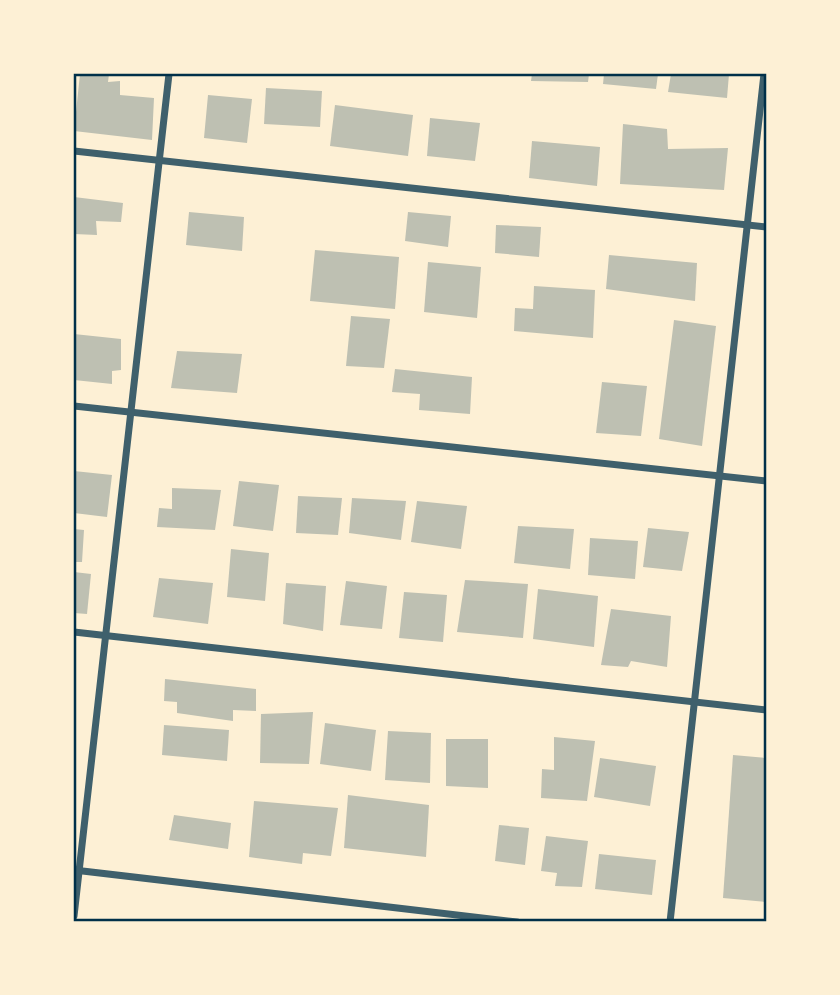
<svg xmlns="http://www.w3.org/2000/svg" width="840" height="995" font-family="'Asap Condensed',sans-serif">
	<style>
		.building { fill: #bec0b2 }
		.lines { fill: none; stroke-linecap: round; stroke-linejoin: round }
		.minor { stroke: #3f606c; stroke-width: 7 }
		.neatline { fill: none; stroke: #003049; stroke-width: 2.5 }
	</style>
	<rect width="100%" height="100%" fill="#fdf0d5"/>
	<g class="building">
		<path d="M 80,74 L 109,74 L 108,82 L 120,81 L 120,95 L 154,98 L 152,140 L 74,131 Z"/>
		<path d="M 532,74 L 589,74 L 588,82 L 531,81 Z"/>
		<path d="M 604,74 L 658,74 L 656,89 L 603,84 Z"/>
		<path d="M 671,74 L 729,74 L 727,98 L 668,92 Z"/>
		<path d="M 266,88 L 322,91 L 320,127 L 264,124 Z"/>
		<path d="M 208,95 L 252,99 L 247,143 L 204,138 Z"/>
		<path d="M 335,105 L 413,115 L 408,156 L 330,146 Z"/>
		<path d="M 430,118 L 480,123 L 475,161 L 427,156 Z"/>
		<path d="M 623,124 L 667,129 L 668,149 L 728,148 L 724,190 L 620,184 Z"/>
		<path d="M 532,141 L 600,147 L 597,186 L 529,178 Z"/>
		<path d="M 74,197 L 123,203 L 121,222 L 96,221 L 97,235 L 74,234 Z"/>
		<path d="M 189,212 L 244,217 L 242,251 L 186,245 Z"/>
		<path d="M 408,212 L 451,216 L 448,247 L 405,241 Z"/>
		<path d="M 496,225 L 541,227 L 539,257 L 495,253 Z"/>
		<path d="M 315,250 L 399,257 L 395,309 L 310,301 Z"/>
		<path d="M 609,255 L 697,263 L 695,301 L 606,289 Z"/>
		<path d="M 428,262 L 481,267 L 477,318 L 424,312 Z"/>
		<path d="M 534,286 L 595,290 L 593,338 L 514,331 L 515,308 L 533,309 Z"/>
		<path d="M 351,316 L 390,319 L 384,368 L 346,366 Z"/>
		<path d="M 674,320 L 716,326 L 702,446 L 659,439 Z"/>
		<path d="M 74,334 L 121,339 L 121,370 L 112,371 L 112,384 L 74,380 Z"/>
		<path d="M 177,351 L 242,354 L 237,393 L 171,388 Z"/>
		<path d="M 395,369 L 472,377 L 470,414 L 419,410 L 420,394 L 392,392 Z"/>
		<path d="M 602,382 L 647,386 L 641,436 L 596,433 Z"/>
		<path d="M 74,471 L 112,475 L 107,517 L 74,513 Z"/>
		<path d="M 239,481 L 279,485 L 273,531 L 233,526 Z"/>
		<path d="M 172,488 L 221,490 L 215,530 L 157,527 L 159,508 L 172,509 Z"/>
		<path d="M 298,496 L 342,498 L 338,535 L 296,533 Z"/>
		<path d="M 352,498 L 406,501 L 401,540 L 349,533 Z"/>
		<path d="M 417,501 L 467,506 L 461,549 L 411,542 Z"/>
		<path d="M 518,526 L 574,529 L 570,569 L 514,563 Z"/>
		<path d="M 648,528 L 689,532 L 682,571 L 643,567 Z"/>
		<path d="M 74,529 L 84,530 L 82,562 L 74,562 Z"/>
		<path d="M 590,538 L 638,541 L 635,579 L 588,575 Z"/>
		<path d="M 231,549 L 269,553 L 265,601 L 227,597 Z"/>
		<path d="M 74,572 L 91,574 L 87,614 L 74,613 Z"/>
		<path d="M 159,578 L 213,583 L 208,624 L 153,617 Z"/>
		<path d="M 465,580 L 528,584 L 523,638 L 457,632 Z"/>
		<path d="M 346,581 L 387,586 L 382,629 L 340,625 Z"/>
		<path d="M 286,583 L 326,586 L 323,631 L 283,624 Z"/>
		<path d="M 538,589 L 598,596 L 594,647 L 533,639 Z"/>
		<path d="M 404,592 L 447,595 L 443,642 L 399,638 Z"/>
		<path d="M 611,609 L 671,616 L 667,667 L 631,661 L 628,667 L 601,665 Z"/>
		<path d="M 165,679 L 256,689 L 256,711 L 233,710 L 233,721 L 177,713 L 177,702 L 164,701 Z"/>
		<path d="M 313,712 L 309,764 L 260,763 L 261,714 Z"/>
		<path d="M 325,723 L 376,730 L 371,771 L 320,764 Z"/>
		<path d="M 164,725 L 229,730 L 227,761 L 162,755 Z"/>
		<path d="M 388,731 L 431,733 L 430,783 L 385,780 Z"/>
		<path d="M 554,737 L 595,741 L 587,801 L 541,798 L 542,769 L 554,770 Z"/>
		<path d="M 446,739 L 488,739 L 488,788 L 446,786 Z"/>
		<path d="M 733,755 L 766,758 L 766,902 L 723,898 Z"/>
		<path d="M 600,758 L 656,766 L 650,806 L 594,797 Z"/>
		<path d="M 348,795 L 429,805 L 426,857 L 344,848 Z"/>
		<path d="M 254,801 L 338,808 L 331,856 L 303,853 L 302,864 L 249,857 Z"/>
		<path d="M 174,815 L 231,823 L 228,849 L 169,840 Z"/>
		<path d="M 499,825 L 529,828 L 525,865 L 495,861 Z"/>
		<path d="M 546,836 L 588,841 L 582,887 L 555,886 L 557,873 L 541,871 Z"/>
		<path d="M 599,854 L 656,860 L 652,895 L 595,889 Z"/>
	</g>
	<g class="lines">
		<g class="minor">
			<path d="M 74,151 L 766,227"/>
			<path d="M 74,406 L 766,481"/>
			<path d="M 74,632 L 766,710"/>
			<path d="M 74,870 L 517,922"/>
			<path d="M 74,916 L 169,74"/>
			<path d="M 670,922 L 764,74"/>
		</g>
	</g>
	<rect width="840" height="995" fill="none" stroke="#fdf0d5" stroke-width="150"/>
	<rect x="75" y="75" width="690" height="845" class="neatline"/>
</svg>
